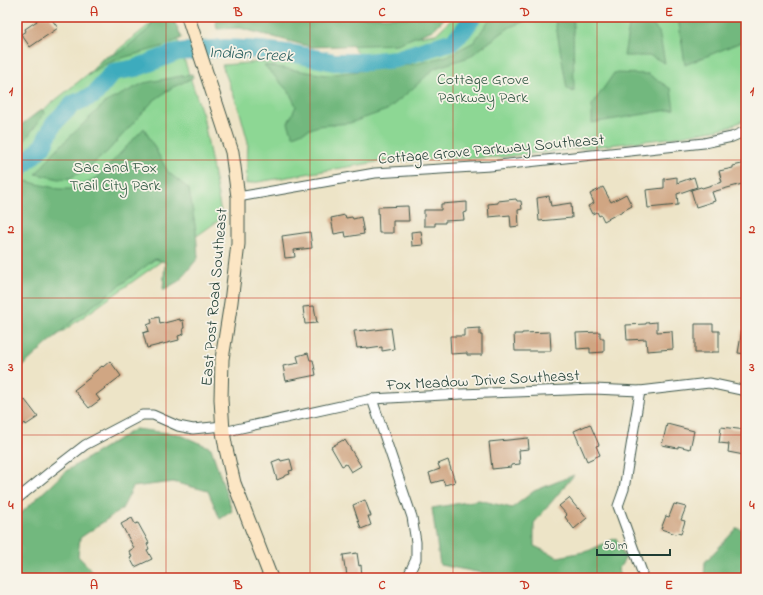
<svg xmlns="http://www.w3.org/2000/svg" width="763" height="595" font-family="'Indie Flower',sans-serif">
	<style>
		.green { fill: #8dd794; stroke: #568a64 }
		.forest { fill: #72b87e; stroke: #487a59 }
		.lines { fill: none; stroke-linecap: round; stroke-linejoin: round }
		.river { stroke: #3eabbd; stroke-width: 18 }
		.building { fill: #d0a683 }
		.minor-casing { stroke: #3e564a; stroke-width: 11 }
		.secondary-casing { stroke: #3e564a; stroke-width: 15 }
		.minor { stroke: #fff; stroke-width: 9 }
		.secondary { stroke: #fce6c4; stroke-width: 13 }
		.grid { fill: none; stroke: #c8321e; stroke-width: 1; stroke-opacity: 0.55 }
		.labels { text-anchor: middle; stroke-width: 3.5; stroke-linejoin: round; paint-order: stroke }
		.park-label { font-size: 16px; fill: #355c47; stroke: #f7f3e8 }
		.street-label { font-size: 16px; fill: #1f3d34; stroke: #f7f3e8 }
		.water-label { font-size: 17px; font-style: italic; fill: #285e5d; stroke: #f7f3e8 }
		.neatline { fill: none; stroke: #c8321e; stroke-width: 1.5 }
		.grid-label { font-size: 13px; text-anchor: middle; font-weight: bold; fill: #c8321e }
	</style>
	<rect width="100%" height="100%" fill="#f7f3e8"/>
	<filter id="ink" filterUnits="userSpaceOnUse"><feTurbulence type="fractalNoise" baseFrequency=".025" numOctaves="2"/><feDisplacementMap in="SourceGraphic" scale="8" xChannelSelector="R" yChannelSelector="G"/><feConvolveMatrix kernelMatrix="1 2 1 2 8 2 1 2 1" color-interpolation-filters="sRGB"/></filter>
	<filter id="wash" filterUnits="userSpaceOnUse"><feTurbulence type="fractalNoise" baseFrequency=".012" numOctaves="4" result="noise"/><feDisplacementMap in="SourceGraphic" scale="16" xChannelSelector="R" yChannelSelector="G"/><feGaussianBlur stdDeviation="0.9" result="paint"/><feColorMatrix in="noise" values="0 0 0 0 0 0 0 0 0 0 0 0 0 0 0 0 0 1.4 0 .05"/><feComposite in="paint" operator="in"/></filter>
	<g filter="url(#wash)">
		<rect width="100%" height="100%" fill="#ede4c7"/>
		<g class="green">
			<path d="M 159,17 L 170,17 L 203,116 L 222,218 L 17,364 L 17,131 Z"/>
			<path d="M 454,17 L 746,17 L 746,119 L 729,127 L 671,138 L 503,157 L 377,162 L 246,184 L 248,142 L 239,109 L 222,65 L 359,55 L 351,44 L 436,34 Z"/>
		</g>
		<g class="forest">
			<path d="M 154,17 L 172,17 L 182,38 L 161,47 L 122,58 L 104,65 L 87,76 L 103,58 L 122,51 L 149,29 Z"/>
			<path d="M 215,17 L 446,17 L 433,30 L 397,44 L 311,47 L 240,28 L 217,29 Z"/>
			<path d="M 491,17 L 573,17 L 574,92 L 567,89 L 555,20 L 535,17 L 510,27 L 469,57 L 435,68 L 411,90 L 387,110 L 350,123 L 318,126 L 293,136 L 288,123 L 296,106 L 289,92 L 264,65 L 326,75 L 416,64 L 447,56 L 474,42 Z"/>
			<path d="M 678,17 L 746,17 L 746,40 L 685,65 Z"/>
			<path d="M 630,20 L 649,21 L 659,32 L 665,63 L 651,56 L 624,56 Z"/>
			<path d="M 614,73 L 648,74 L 671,89 L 674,109 L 592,123 L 592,105 Z"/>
			<path d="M 192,74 L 193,78 L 173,87 L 153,101 L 107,152 L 88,168 L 70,178 L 59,179 L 36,174 L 55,151 L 106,102 L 144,83 Z"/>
			<path d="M 42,109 L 45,113 L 17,151 L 17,128 Z"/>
			<path d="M 144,128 L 168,172 L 189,189 L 196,231 L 198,258 L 179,281 L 163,290 L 165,262 L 155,259 L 75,319 L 26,363 L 17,370 L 17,197 L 25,181 L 59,189 L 76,189 L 98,177 Z"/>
			<path d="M 135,429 L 178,434 L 211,448 L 232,511 L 220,519 L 208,491 L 173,482 L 133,487 L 122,509 L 80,538 L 78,556 L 99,578 L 17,578 L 17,517 L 66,471 Z"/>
			<path d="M 574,475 L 534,523 L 534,546 L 558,557 L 588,551 L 616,538 L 625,559 L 618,570 L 621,578 L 499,578 L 498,576 L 440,565 L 432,508 L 479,500 L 512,508 L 534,491 Z"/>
			<path d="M 737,528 L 746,531 L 746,578 L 704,578 L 705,562 Z"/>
		</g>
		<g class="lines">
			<path class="river" d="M 17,174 L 21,167 L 42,147 L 54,123 L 73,104 L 94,95 L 113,72 L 136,68 L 177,52 L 226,48 L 260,50 L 295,54 L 334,62 L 366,62 L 396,59 L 453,41 L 463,31 L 473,17"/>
		</g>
		<g id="blocks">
			<g class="building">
				<path d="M 35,17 L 50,17 L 58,28 L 30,47 L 21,34 L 26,31 L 25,29 L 37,21 Z"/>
				<path d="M 746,163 L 746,183 L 712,192 L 715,201 L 696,207 L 691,190 L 701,187 L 702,188 L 722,182 L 719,171 L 733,168 L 733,166 Z"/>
				<path d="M 677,177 L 677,183 L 694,177 L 697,187 L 677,194 L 678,205 L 648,208 L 646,190 L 664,188 L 664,179 Z"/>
				<path d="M 603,187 L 611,202 L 626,194 L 632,206 L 604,221 L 601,215 L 599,216 L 597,212 L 592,214 L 588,206 L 594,203 L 590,194 Z"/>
				<path d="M 549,196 L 551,206 L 571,203 L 572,218 L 539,221 L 537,198 Z"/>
				<path d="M 516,199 L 517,201 L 521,201 L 522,209 L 518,210 L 519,226 L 511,227 L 510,215 L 489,217 L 488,204 L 498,203 L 498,201 Z"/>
				<path d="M 467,202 L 467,212 L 463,213 L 464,220 L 445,221 L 445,223 L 435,223 L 435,226 L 424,226 L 424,210 L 441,210 L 441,204 Z"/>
				<path d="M 408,206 L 409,221 L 393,221 L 393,233 L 379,233 L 378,207 Z"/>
				<path d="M 345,215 L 346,218 L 352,217 L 353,219 L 361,217 L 364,234 L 346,237 L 345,232 L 334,234 L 331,218 Z"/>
				<path d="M 421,231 L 423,245 L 412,246 L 411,232 Z"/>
				<path d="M 310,232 L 312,248 L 294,250 L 295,257 L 285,258 L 282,236 Z"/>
				<path d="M 314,306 L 317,323 L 305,324 L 303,307 Z"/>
				<path d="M 159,317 L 160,324 L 180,319 L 180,321 L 183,320 L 184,328 L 183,328 L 184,334 L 178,336 L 179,340 L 147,348 L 143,333 L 149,331 L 147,325 L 152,323 L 151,319 Z"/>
				<path d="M 657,322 L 657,332 L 672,331 L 673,349 L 647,351 L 646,339 L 627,340 L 626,325 L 646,324 L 646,323 Z"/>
				<path d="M 695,324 L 713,324 L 713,331 L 719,331 L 719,352 L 711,352 L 711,353 L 695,353 Z"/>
				<path d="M 391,328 L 394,349 L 382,351 L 382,347 L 368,349 L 367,347 L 357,348 L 354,331 L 367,330 L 367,331 Z"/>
				<path d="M 480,328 L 480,335 L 482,335 L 482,355 L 467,355 L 467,353 L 451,354 L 450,336 L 464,336 L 464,329 Z"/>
				<path d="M 742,330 L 746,330 L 746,354 L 738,353 Z"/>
				<path d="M 550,332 L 551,351 L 515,351 L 514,334 L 522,334 L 522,333 Z"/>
				<path d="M 600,332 L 600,338 L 604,338 L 604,352 L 590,353 L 590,348 L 577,349 L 576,333 Z"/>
				<path d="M 308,353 L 310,360 L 313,360 L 316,375 L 286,381 L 283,366 L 299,363 L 297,356 Z"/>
				<path d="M 110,361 L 121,376 L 96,395 L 100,400 L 89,408 L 74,390 L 92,376 L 91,375 L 102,366 L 103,367 Z"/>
				<path d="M 25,400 L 38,417 L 26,425 L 25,423 L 17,429 L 17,406 Z"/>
				<path d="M 590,424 L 599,445 L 596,446 L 600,455 L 587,461 L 574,431 Z"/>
				<path d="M 667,424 L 694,431 L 690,449 L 678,446 L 678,448 L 662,445 Z"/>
				<path d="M 721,427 L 746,430 L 746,437 L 744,455 L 728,452 L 729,444 L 719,443 Z"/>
				<path d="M 528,438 L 529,449 L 519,450 L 520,464 L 511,465 L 511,467 L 492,469 L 489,442 Z"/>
				<path d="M 343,440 L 344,441 L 345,440 L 361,466 L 351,472 L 346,464 L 342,466 L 331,447 Z"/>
				<path d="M 280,459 L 281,461 L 290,459 L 293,470 L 289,471 L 290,474 L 284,476 L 284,477 L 277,480 L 272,462 Z"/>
				<path d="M 448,460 L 455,482 L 445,485 L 443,480 L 432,483 L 429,473 L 440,469 L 438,464 Z"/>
				<path d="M 569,498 L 578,509 L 579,508 L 587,518 L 574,529 L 565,517 L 567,515 L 559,506 Z"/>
				<path d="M 365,500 L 371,516 L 368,516 L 371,525 L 361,529 L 353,505 Z"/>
				<path d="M 674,504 L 686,507 L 681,520 L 685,521 L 681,534 L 677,533 L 676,534 L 661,529 L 666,516 L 669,517 Z"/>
				<path d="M 132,518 L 135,524 L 138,523 L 149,543 L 147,544 L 149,549 L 147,550 L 152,559 L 135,567 L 130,558 L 132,557 L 129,551 L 134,548 L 121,524 Z"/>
				<path d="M 357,553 L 359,566 L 361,565 L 362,578 L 347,578 L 346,568 L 345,568 L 343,555 Z"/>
			</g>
		</g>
	</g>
	<g filter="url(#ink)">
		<use href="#blocks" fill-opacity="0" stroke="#3e564a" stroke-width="1"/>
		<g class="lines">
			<g class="minor-casing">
				<g id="minor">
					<path d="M 238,197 L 375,173 L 490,166 L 704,143 L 732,137 L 746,131"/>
					<path d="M 640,391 L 624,489 L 618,506 L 642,572"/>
					<path d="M 372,399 L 412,517 L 416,542 L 416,559 L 407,578"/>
					<path d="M 223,432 L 372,399 L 461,394 L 593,389 L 640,391 L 709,383 L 746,391"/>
					<path d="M 17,499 L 50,472 L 85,445 L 142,415 L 153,415 L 178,426 L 193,429 L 223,426"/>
				</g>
			</g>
			<g class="secondary-casing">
				<path id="secondary" d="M 188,17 L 232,152 L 238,197 L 238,244 L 231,302 L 222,359 L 221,399 L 223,432 L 226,449 L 234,483 L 271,578"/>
			</g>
			<use href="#minor" class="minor"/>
			<use href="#secondary" class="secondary"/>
		</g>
	</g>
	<path class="grid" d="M 166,17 L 166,578M 310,17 L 310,578M 453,17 L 453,578M 597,17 L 597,578M 17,160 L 746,160M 17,298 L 746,298M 17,435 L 746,435"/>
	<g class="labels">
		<g class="park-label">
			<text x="483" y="84">Cottage Grove<tspan x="483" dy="18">Parkway Park</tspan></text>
			<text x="115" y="172">Sac and Fox<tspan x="115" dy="18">Trail City Park</tspan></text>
		</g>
		<g class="street-label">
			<text transform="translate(491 148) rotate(-5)" y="6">Cottage Grove Parkway Southeast</text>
			<text transform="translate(213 297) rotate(-85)" y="6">East Post Road Southeast</text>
			<text transform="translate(483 379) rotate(-3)" y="6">Fox Meadow Drive Southeast</text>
		</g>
		<g class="water-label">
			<text transform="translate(251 53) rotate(3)" y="6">Indian Creek</text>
		</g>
	</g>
	<rect width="763" height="595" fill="none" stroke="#f7f3e8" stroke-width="44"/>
	<path d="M597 549v6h73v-6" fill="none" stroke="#1f3d34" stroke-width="2"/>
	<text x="603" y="549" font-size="12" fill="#1f3d34" stroke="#f7f3e8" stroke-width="3" paint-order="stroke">50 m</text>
	<rect x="22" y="22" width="719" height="551" class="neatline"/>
	<g class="grid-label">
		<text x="94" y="16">A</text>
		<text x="238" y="16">B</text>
		<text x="382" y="16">C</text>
		<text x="525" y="16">D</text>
		<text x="669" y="16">E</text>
		<text x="11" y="95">1</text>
		<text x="752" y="95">1</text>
		<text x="11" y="233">2</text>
		<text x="752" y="233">2</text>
		<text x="11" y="371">3</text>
		<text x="752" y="371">3</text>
		<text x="11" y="509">4</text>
		<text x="752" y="509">4</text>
		<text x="94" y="589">A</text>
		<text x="238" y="589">B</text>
		<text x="382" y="589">C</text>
		<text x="525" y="589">D</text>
		<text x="669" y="589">E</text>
	</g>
</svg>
